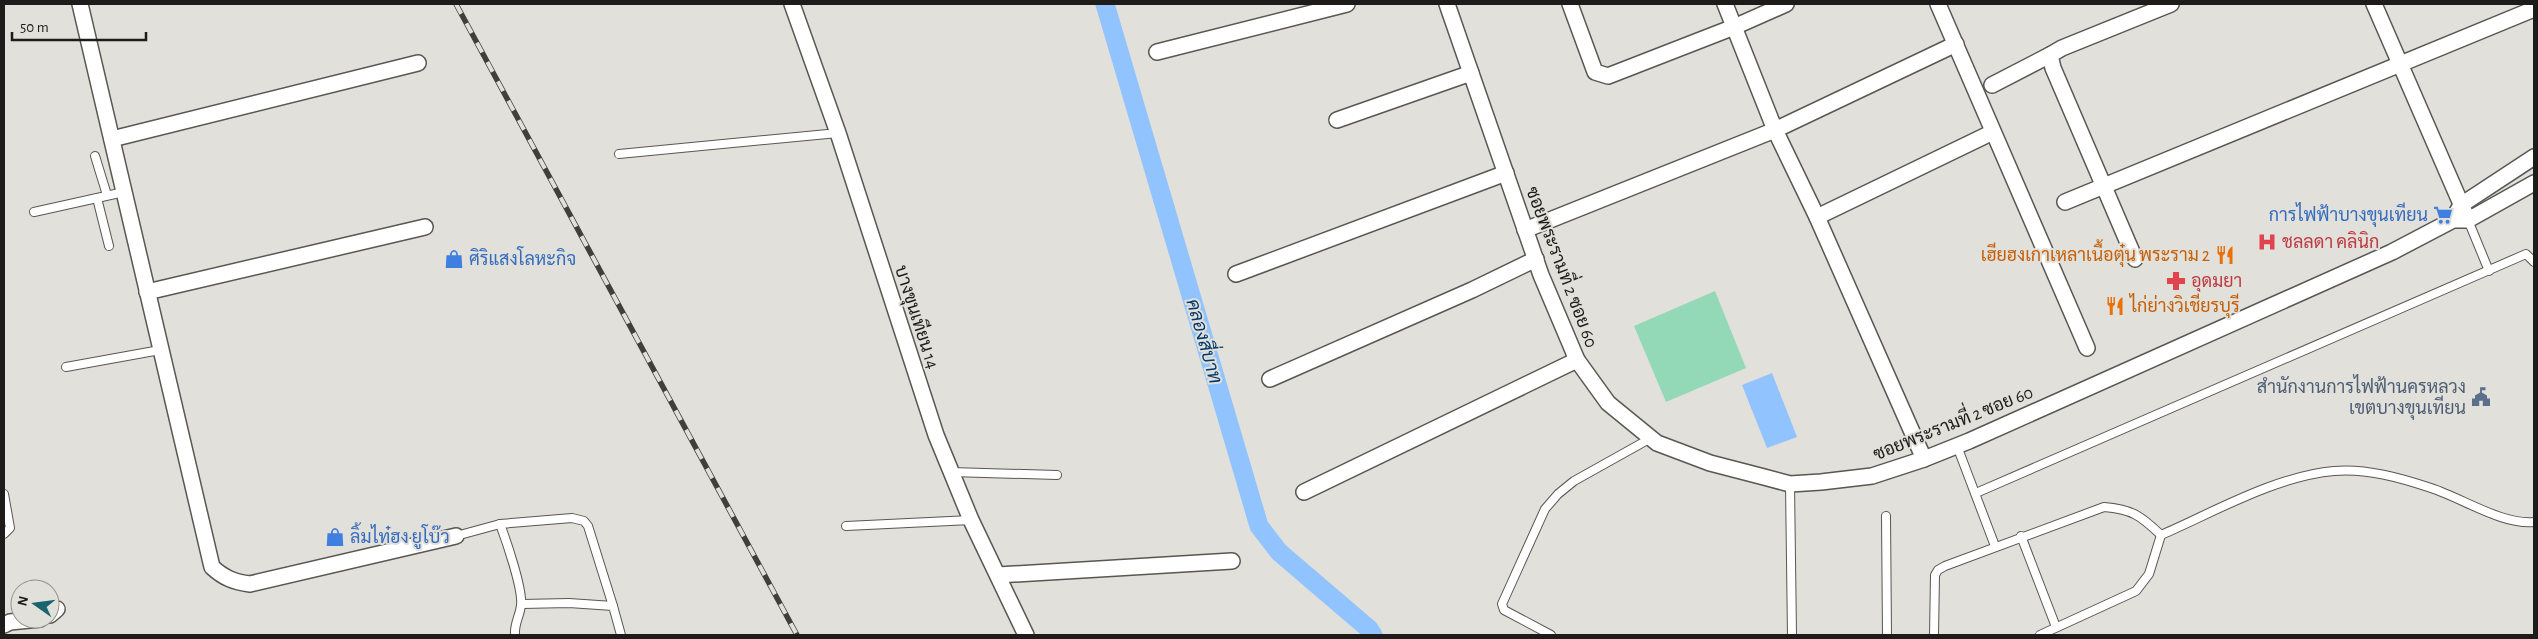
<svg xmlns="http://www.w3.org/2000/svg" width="2538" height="639" font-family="'Alegreya Sans',Sarabun,sans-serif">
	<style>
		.green { fill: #93d9b8 }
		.water { fill: #91c3ff }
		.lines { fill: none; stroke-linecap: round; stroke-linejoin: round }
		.canal { stroke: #91c3ff; stroke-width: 19 }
		.service-casing { stroke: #585752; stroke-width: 10 }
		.minor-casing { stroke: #585752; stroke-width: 18 }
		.service { stroke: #fff; stroke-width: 8 }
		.minor { stroke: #fff; stroke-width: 15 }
		.rail-casing { stroke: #403f3c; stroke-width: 5.5 }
		.rail { stroke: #e1e0da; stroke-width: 4; stroke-dasharray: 11; stroke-linecap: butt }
		.labels { text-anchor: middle; stroke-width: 4; stroke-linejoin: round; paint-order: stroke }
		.shop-label { font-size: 18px; fill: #366cbe; stroke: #e1e0da; text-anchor: start }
		.health-label { font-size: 18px; fill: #be3a42; stroke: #e1e0da; text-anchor: start }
		.food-label { font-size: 18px; fill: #c56008; stroke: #e1e0da; text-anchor: end }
		.street-label { font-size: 18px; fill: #1d1c1a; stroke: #e1e0da }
		.service-label { font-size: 18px; fill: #4e5e75; stroke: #e1e0da; text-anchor: end }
		.water-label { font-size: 19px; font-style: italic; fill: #02396d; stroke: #e1e0da }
	</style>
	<rect width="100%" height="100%" fill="#e1e0da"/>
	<path class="green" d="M 1715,291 L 1746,368 L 1666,402 L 1634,326 Z"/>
	<path class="water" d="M 1772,373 L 1797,437 L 1767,448 L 1742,385 Z"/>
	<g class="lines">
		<path class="canal" d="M 1105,4 L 1259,526 L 1279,552 L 1369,629 L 1373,635"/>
		<g class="service-casing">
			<g id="service">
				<path d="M 619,154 L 838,133"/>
				<path d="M 95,156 L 107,195"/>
				<path d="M 97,198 L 109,246"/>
				<path d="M 34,212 L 124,192"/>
				<path d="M 2468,220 L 2489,271"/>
				<path d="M 66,367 L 160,350"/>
				<path d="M 1957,446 L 1995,546"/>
				<path d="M 951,472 L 1057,475"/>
				<path d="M 1790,484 L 1792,635"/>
				<path d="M 1976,493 L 2526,254 L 2534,262"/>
				<path d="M 4,494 L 10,528 L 4,534"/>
				<path d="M 1886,516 L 1887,635"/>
				<path d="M 500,524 L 572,518 L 584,521 L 588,526 L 613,606"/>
				<path d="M 846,526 L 971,520"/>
				<path d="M 456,536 L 500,524 C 506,540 523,589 521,605 C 520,616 514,623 515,635"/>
				<path d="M 2021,536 L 2056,627"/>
				<path d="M 522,604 L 569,603 L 613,606 L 621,635"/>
				<path d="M 1551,635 L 1504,610 L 1502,604 L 1545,509 L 1558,494 L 1574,481 L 1651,438"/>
				<path d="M 1934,635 L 1935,575 L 1938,570 L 1945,566 L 2104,507 C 2132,509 2141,516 2161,535"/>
				<path d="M 2040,635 L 2136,591 L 2149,574 L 2161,535 C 2214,512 2276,476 2334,471 C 2366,468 2401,478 2431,488 C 2462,498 2502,525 2534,522"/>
			</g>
		</g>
		<g class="minor-casing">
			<g id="minor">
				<path d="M 80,4 L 212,567 C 224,578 234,582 250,584 L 456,536"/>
				<path d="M 792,4 L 838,133 L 936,435 L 971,520 L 1026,635"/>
				<path d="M 1447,4 L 1541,275 L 1577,360 L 1608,403 L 1657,443 L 1710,463 L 1764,477 L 1790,484 L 1821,482 L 1872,476 L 1924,459 L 1969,441 L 2392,252 L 2453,220 L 2468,220 L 2534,183"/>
				<path d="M 1570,4 L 1595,72 L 1608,76 L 1734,27 L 1786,4"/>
				<path d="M 1725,4 L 1775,130 L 1817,217 L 1924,459"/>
				<path d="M 1938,4 L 2087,348"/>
				<path d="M 2374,4 L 2468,220"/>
				<path d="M 1157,52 L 1347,4"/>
				<path d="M 1992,85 L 2050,55"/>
				<path d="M 1337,120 L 1471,73"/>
				<path d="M 112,139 L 418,63"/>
				<path d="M 2065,202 L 2534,9"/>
				<path d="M 2457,212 L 2461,205 L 2534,157"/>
				<path d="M 1817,217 L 1993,132"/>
				<path d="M 1525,230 L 1775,130 L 1956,44"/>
				<path d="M 2135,259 L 2053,68 L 2050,55 L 2062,48 L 2171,4"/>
				<path d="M 1236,274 L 1506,173"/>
				<path d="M 147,292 L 425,227"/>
				<path d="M 1270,379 L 1472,290 L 1536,259"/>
				<path d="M 1304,492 L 1577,360"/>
				<path d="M 998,575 L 1232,561"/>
				<path d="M 50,615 L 57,609"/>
				<path d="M 4,625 L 10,622 L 40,619"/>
			</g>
		</g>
		<use href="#service" class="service"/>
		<use href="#minor" class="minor"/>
		<g class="rail-casing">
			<path id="rail" d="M 456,4 L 797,635"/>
		</g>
		<use href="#rail" class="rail"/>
	</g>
	<defs>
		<g id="supermarket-bare" transform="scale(1.5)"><path d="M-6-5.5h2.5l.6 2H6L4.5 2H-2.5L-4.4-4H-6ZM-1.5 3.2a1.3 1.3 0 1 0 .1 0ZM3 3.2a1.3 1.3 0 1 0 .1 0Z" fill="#3f7fe0" stroke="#e1e0da" stroke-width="2.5" paint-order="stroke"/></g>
		<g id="hospital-bare" transform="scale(1.5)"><path d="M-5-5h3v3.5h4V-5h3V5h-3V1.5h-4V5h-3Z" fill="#e0444e" stroke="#e1e0da" stroke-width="2.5" paint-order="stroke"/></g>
		<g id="restaurant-bare" transform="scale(1.5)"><path d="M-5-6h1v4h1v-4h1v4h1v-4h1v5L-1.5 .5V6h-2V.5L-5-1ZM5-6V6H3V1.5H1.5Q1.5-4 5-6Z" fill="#e8710a" stroke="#e1e0da" stroke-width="2.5" paint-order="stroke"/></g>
		<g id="shop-bare" transform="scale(1.5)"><path d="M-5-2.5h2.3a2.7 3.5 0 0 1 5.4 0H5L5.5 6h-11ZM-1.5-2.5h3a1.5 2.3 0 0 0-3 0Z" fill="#3f7fe0" stroke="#e1e0da" stroke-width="2.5" paint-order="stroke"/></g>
		<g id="pharmacy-bare" transform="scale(1.5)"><path d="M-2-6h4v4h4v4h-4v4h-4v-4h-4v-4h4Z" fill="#e0444e" stroke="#e1e0da" stroke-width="2.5" paint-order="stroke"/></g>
		<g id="civic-bare" transform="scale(1.5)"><path d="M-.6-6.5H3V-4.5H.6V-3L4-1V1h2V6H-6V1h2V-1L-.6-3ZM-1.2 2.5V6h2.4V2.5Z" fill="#5c6f8a" stroke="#e1e0da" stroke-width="2.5" paint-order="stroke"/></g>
	</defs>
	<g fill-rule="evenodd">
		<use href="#supermarket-bare" x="2443" y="215"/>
		<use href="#hospital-bare" x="2267" y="242"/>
		<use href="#restaurant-bare" x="2225" y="255"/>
		<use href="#shop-bare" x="454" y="259"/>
		<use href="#pharmacy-bare" x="2176" y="281"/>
		<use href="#restaurant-bare" x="2115" y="306"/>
		<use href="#civic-bare" x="2481" y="397"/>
		<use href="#shop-bare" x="335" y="537"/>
	</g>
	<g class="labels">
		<g class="shop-label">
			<text x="2428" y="221" text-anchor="end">การไฟฟ้าบางขุนเทียน</text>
			<text x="469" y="265">ศิริแสงโลหะกิจ</text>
			<text x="350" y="543">ลิ้มไท๋ฮง ยูโบ๊ว</text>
		</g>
		<g class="health-label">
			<text x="2282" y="248">ชลลดา คลินิก</text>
			<text x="2191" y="287">อุดมยา</text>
		</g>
		<g class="food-label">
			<text x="2210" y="261">เฮียฮงเกาเหลาเนื้อตุ๋น พระราม 2</text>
			<text x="2130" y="312" text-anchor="start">ไก่ย่างวิเชียรบุรี</text>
		</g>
		<g class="street-label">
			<text transform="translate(1562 267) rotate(69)" y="6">ซอยพระรามที่ 2 ซอย 60</text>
			<text transform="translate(917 317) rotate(72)" y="6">บางขุนเทียน 14</text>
			<text transform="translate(1953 423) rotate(-22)" y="6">ซอยพระรามที่ 2 ซอย 60</text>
		</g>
		<g class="service-label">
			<text x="2466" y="393">สำนักงานการไฟฟ้านครหลวง<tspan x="2466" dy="21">เขตบางขุนเทียน</tspan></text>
		</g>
		<g class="water-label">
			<text transform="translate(1205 341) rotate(74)" y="7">คลองสี่บาท</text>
		</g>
	</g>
	<rect width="2538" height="639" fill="none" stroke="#1d1c1a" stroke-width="10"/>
	<g transform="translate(35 604) rotate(284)"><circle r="24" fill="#e1e0da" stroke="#93928d"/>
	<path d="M0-4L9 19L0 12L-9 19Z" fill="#18656d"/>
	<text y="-8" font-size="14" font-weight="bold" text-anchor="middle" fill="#1d1c1a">N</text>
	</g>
	<path d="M12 32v8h134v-8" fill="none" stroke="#1d1c1a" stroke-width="2.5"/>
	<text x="20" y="32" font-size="15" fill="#1d1c1a" stroke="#e1e0da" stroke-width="4" paint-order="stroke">50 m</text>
</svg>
